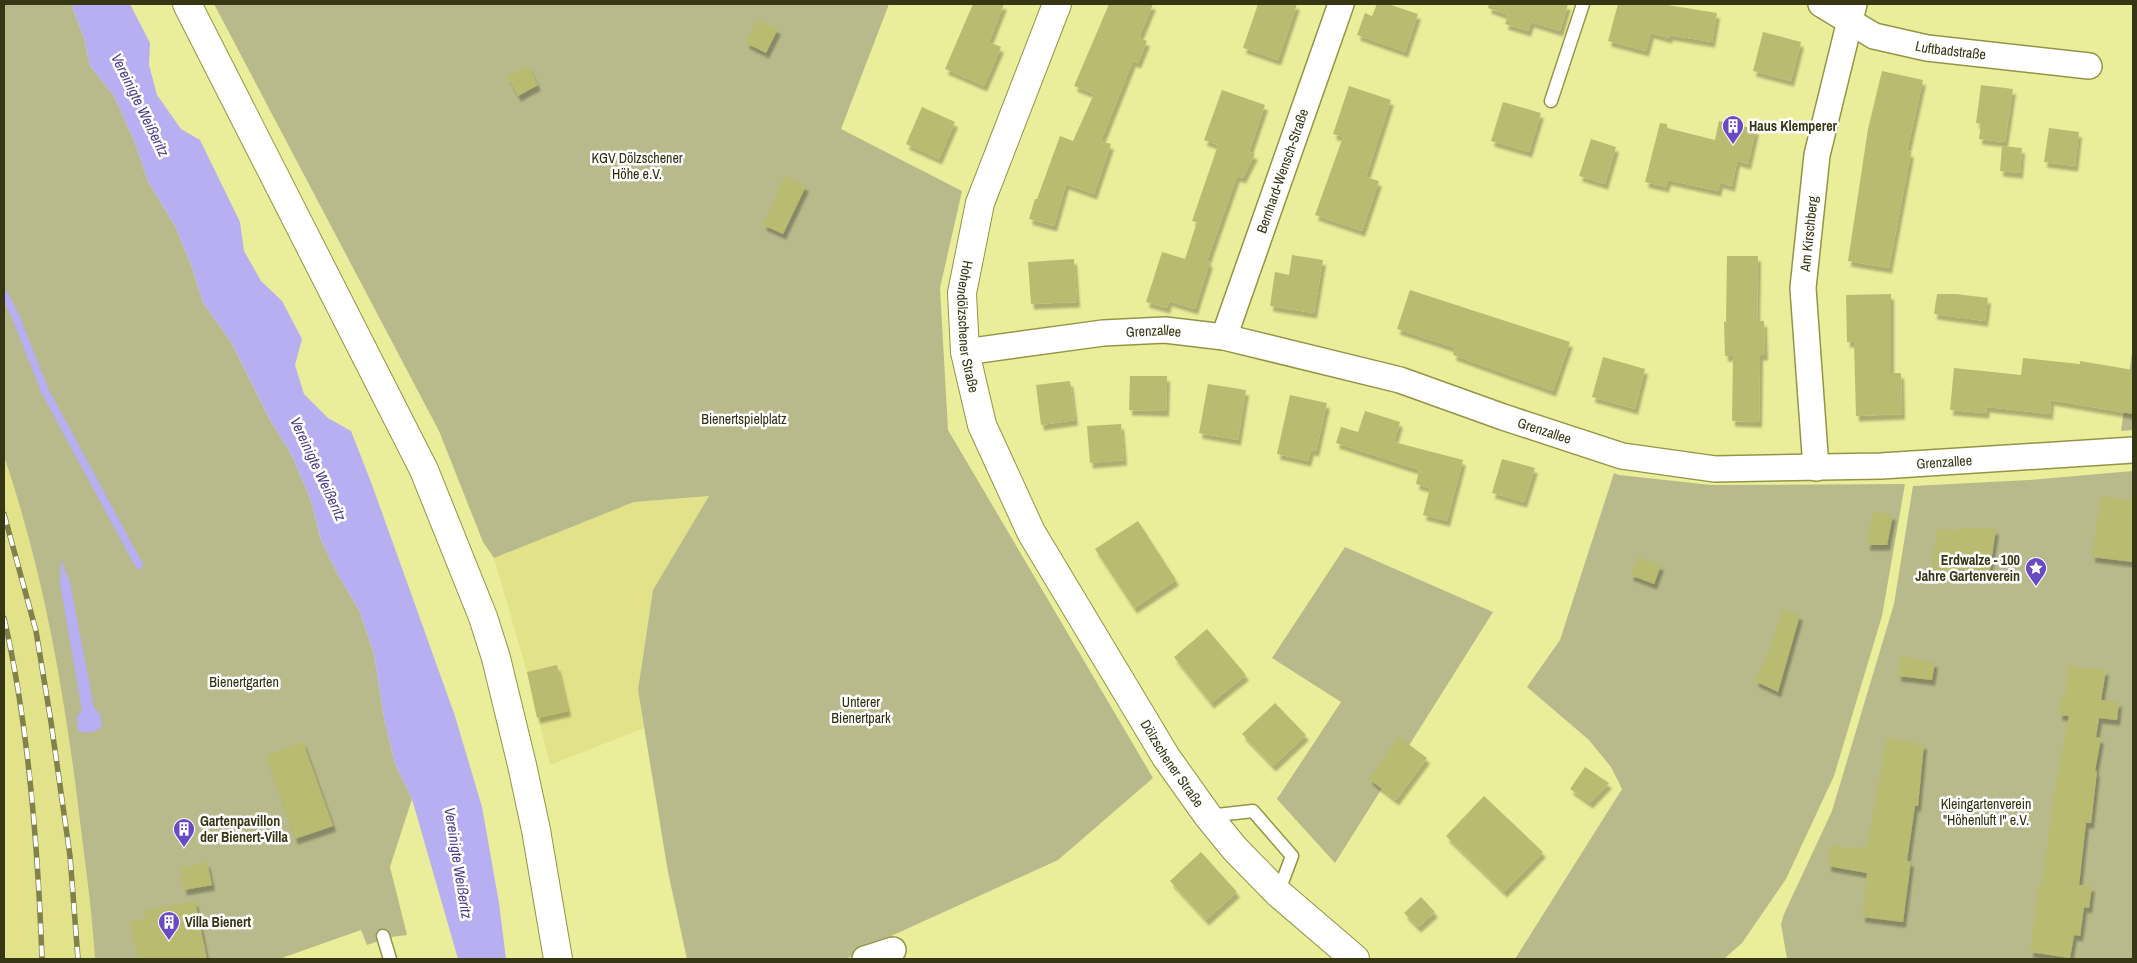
<svg xmlns="http://www.w3.org/2000/svg" width="2137" height="963" font-family="'Archivo Narrow',sans-serif">
	<style>
		.built { fill: #e1e289 }
		.green { fill: #b8ba8b }
		.water { fill: #b7aff2 }
		.lines { fill: none; stroke-linecap: round; stroke-linejoin: round }
		.stream { stroke: #b7aff2; stroke-width: 8 }
		.building { fill: #b9bb71; filter: url(#shadow) }
		.service-casing { stroke: #939544; stroke-width: 15 }
		.minor-casing { stroke: #939544; stroke-width: 28 }
		.tertiary-casing { stroke: #939544; stroke-width: 30 }
		.secondary-casing { stroke: #939544; stroke-width: 30 }
		.service { stroke: #fff; stroke-width: 12 }
		.minor { stroke: #fff; stroke-width: 25 }
		.tertiary { stroke: #fff; stroke-width: 28 }
		.secondary { stroke: #fff; stroke-width: 28 }
		.rail-casing { stroke: #80814b; stroke-width: 5.5 }
		.rail { stroke: #fff; stroke-width: 4; stroke-dasharray: 11; stroke-linecap: butt }
		.labels { text-anchor: middle; stroke-width: 5; stroke-linejoin: round; paint-order: stroke }
		.street-label { font-size: 14px; fill: #363614; stroke: #fff }
		.poi-label { font-size: 14px; font-weight: bold; fill: #363614; stroke: #fff; text-anchor: start }
		.park-label { font-size: 14px; fill: #2d2e0d; stroke: #fff }
		.water-label { font-size: 15px; font-style: italic; fill: #4e3d8c; stroke: #fff }
	</style>
	<defs>
		<filter id="shadow"><feDropShadow dx="3" dy="5.5" stdDeviation="1" flood-color="#0004"/></filter>
	</defs>
	<rect width="100%" height="100%" fill="#eaed9a"/>
	<g class="built">
		<path d="M 4,456 L 18,497 L 37,567 L 57,654 L 69,737 L 93,921 L 95,959 L 4,959 Z"/>
		<path d="M 710,496 L 653,590 L 638,690 L 644,728 L 550,765 L 527,672 L 494,558 L 634,502 Z"/>
	</g>
	<g class="green">
		<path d="M 4,4 L 71,4 L 84,38 L 90,66 L 114,96 L 135,143 L 148,182 L 175,226 L 190,262 L 203,303 L 231,342 L 269,418 L 293,458 L 311,501 L 321,540 L 337,573 L 359,610 L 374,654 L 384,718 L 395,764 L 412,799 L 390,867 L 407,935 L 391,937 L 367,945 L 361,930 L 279,959 L 95,959 C 92,907 84,856 78,805 C 63,685 43,571 4,456 Z"/>
		<path d="M 214,4 L 889,4 L 841,129 L 962,191 L 940,288 L 948,430 L 1153,778 L 1058,860 L 867,947 L 846,959 L 687,959 L 668,872 L 638,690 L 653,590 L 709,496 L 634,502 L 494,558 L 483,542 L 439,431 Z"/>
		<path d="M 2133,346 L 2133,430 L 2121,431 Z"/>
		<path d="M 2133,471 L 2133,959 L 1787,959 L 1781,924 L 1784,914 L 1832,811 L 1894,604 L 1913,486 L 2029,480 Z"/>
		<path d="M 1614,473 L 1619,475 L 1711,485 L 1905,484 L 1882,616 L 1834,776 L 1786,879 L 1742,943 L 1724,959 L 1515,959 L 1622,789 L 1611,767 L 1589,740 L 1527,687 L 1560,640 Z"/>
		<path d="M 1345,547 L 1493,612 L 1335,863 L 1277,799 L 1341,702 L 1272,658 Z"/>
	</g>
	<g class="water">
		<path d="M 71,4 L 130,4 L 150,43 L 149,65 L 157,95 L 181,129 L 200,140 L 240,222 L 244,251 L 261,281 L 282,301 L 302,339 L 295,365 L 304,394 L 328,418 L 351,431 L 371,482 L 455,716 L 482,807 L 499,903 L 506,959 L 458,959 L 412,799 L 395,764 L 384,718 L 374,654 L 359,610 L 337,573 L 321,540 L 311,501 L 293,458 L 269,418 L 231,342 L 203,303 L 190,262 L 175,226 L 148,182 L 135,143 L 114,96 L 90,66 L 84,38 Z"/>
		<path d="M 61,559 L 70,582 L 94,708 L 100,714 L 102,726 C 97,732 86,734 78,731 L 77,716 L 82,711 L 60,584 Z"/>
	</g>
	<g class="lines">
		<path class="stream" d="M 4,294 L 15,315 L 45,391 L 139,565"/>
	</g>
	<g class="building">
		<path d="M 973,4 L 1004,4 L 989,42 L 1001,47 L 984,86 L 945,69 Z"/>
		<path d="M 1109,4 L 1153,4 L 1139,38 L 1147,41 L 1138,63 L 1133,61 L 1101,141 L 1111,144 L 1094,194 L 1066,184 L 1054,226 L 1029,219 L 1035,199 L 1037,199 L 1060,136 L 1073,141 L 1094,94 L 1074,86 Z"/>
		<path d="M 1258,4 L 1297,4 L 1278,60 L 1243,48 Z"/>
		<path d="M 1377,4 L 1388,4 L 1418,14 L 1405,52 L 1357,35 L 1365,13 L 1372,16 Z"/>
		<path d="M 1489,4 L 1568,4 L 1560,31 L 1531,22 L 1528,31 L 1505,24 L 1508,15 L 1488,8 Z"/>
		<path d="M 1618,4 L 1661,4 L 1717,13 L 1712,42 L 1670,35 L 1669,38 L 1651,33 L 1646,51 L 1608,41 Z"/>
		<path d="M 757,19 L 778,29 L 766,53 L 746,43 Z"/>
		<path d="M 1763,32 L 1801,42 L 1791,81 L 1753,71 Z"/>
		<path d="M 528,66 L 538,85 L 518,96 L 507,76 Z"/>
		<path d="M 1882,71 L 1923,80 L 1907,151 L 1911,152 L 1889,268 L 1848,261 L 1868,129 Z"/>
		<path d="M 1981,85 L 2013,89 L 2005,142 L 1979,139 L 1981,124 L 1976,123 Z"/>
		<path d="M 1349,86 L 1391,100 L 1366,177 L 1379,181 L 1362,231 L 1315,215 L 1343,137 L 1333,134 Z"/>
		<path d="M 1222,90 L 1265,105 L 1249,152 L 1255,154 L 1243,178 L 1237,176 L 1207,261 L 1210,262 L 1195,309 L 1169,301 L 1167,308 L 1146,302 L 1162,252 L 1185,259 L 1197,222 L 1192,221 L 1218,145 L 1204,140 Z"/>
		<path d="M 1503,102 L 1541,113 L 1529,152 L 1491,141 Z"/>
		<path d="M 922,107 L 955,122 L 939,159 L 906,144 Z"/>
		<path d="M 1719,121 L 1756,129 L 1748,164 L 1737,161 L 1732,186 L 1720,183 L 1718,191 L 1668,180 L 1666,187 L 1645,182 L 1660,123 L 1667,124 L 1667,128 L 1715,140 Z"/>
		<path d="M 2049,128 L 2079,132 L 2075,166 L 2044,162 Z"/>
		<path d="M 1591,139 L 1616,147 L 1605,184 L 1579,176 Z"/>
		<path d="M 2002,146 L 2022,148 L 2020,173 L 2000,171 Z"/>
		<path d="M 785,176 L 806,186 L 783,234 L 763,225 Z"/>
		<path d="M 1292,255 L 1323,260 L 1314,313 L 1270,306 L 1275,272 L 1289,275 Z"/>
		<path d="M 1727,256 L 1758,256 L 1757,321 L 1764,321 L 1765,355 L 1760,355 L 1759,422 L 1732,421 L 1733,356 L 1725,356 L 1724,322 L 1726,322 Z"/>
		<path d="M 1074,259 L 1077,302 L 1031,304 L 1028,262 Z"/>
		<path d="M 1410,290 L 1570,342 L 1553,391 L 1453,355 L 1455,348 L 1397,329 Z"/>
		<path d="M 1891,294 L 1891,373 L 1901,373 L 1902,414 L 1856,416 L 1854,342 L 1847,342 L 1846,295 Z"/>
		<path d="M 1937,294 L 1956,294 L 1988,298 L 1985,321 L 1934,314 Z"/>
		<path d="M 1603,357 L 1645,369 L 1635,409 L 1592,397 Z"/>
		<path d="M 2023,358 L 2080,364 L 2080,361 L 2133,370 L 2133,414 L 2051,400 L 2050,414 L 1987,407 L 1986,413 L 1950,410 L 1954,368 L 2021,375 Z"/>
		<path d="M 1130,376 L 1167,376 L 1166,411 L 1129,410 Z"/>
		<path d="M 1070,381 L 1075,420 L 1041,425 L 1036,385 Z"/>
		<path d="M 1208,384 L 1246,390 L 1238,440 L 1199,433 Z"/>
		<path d="M 1290,395 L 1327,403 L 1316,451 L 1311,450 L 1308,461 L 1277,454 Z"/>
		<path d="M 1365,411 L 1400,422 L 1394,442 L 1463,460 L 1447,521 L 1423,515 L 1430,488 L 1416,484 L 1419,470 L 1336,443 L 1341,427 L 1358,432 Z"/>
		<path d="M 1121,424 L 1124,460 L 1090,463 L 1087,426 Z"/>
		<path d="M 1502,459 L 1535,468 L 1524,502 L 1492,493 Z"/>
		<path d="M 2100,496 L 2133,500 L 2133,562 L 2092,557 Z"/>
		<path d="M 1873,511 L 1893,515 L 1887,545 L 1867,545 Z"/>
		<path d="M 1138,521 L 1176,580 L 1134,608 L 1095,549 Z"/>
		<path d="M 1962,527 L 1996,529 L 1989,575 L 1959,569 L 1958,575 L 1931,573 L 1937,529 L 1962,530 Z"/>
		<path d="M 1638,557 L 1661,565 L 1654,584 L 1630,575 Z"/>
		<path d="M 1782,609 L 1800,615 L 1778,692 L 1755,681 L 1770,650 Z"/>
		<path d="M 1207,629 L 1246,675 L 1211,703 L 1174,657 Z"/>
		<path d="M 1900,656 L 1935,662 L 1932,680 L 1898,676 Z"/>
		<path d="M 557,665 L 568,711 L 537,718 L 527,672 Z"/>
		<path d="M 2068,666 L 2106,670 L 2101,700 L 2119,702 L 2117,720 L 2099,718 L 2096,737 L 2101,738 L 2095,771 L 2097,771 L 2091,823 L 2086,823 L 2079,885 L 2092,886 L 2089,908 L 2084,907 L 2080,936 L 2074,935 L 2070,958 L 2030,952 L 2039,884 L 2042,884 L 2053,801 L 2069,716 L 2059,715 L 2061,696 L 2065,696 Z"/>
		<path d="M 1275,703 L 1306,735 L 1273,766 L 1242,734 Z"/>
		<path d="M 1399,737 L 1427,758 L 1396,800 L 1369,779 Z"/>
		<path d="M 1887,738 L 1924,744 L 1918,806 L 1915,806 L 1907,861 L 1911,861 L 1903,922 L 1862,917 L 1867,873 L 1828,866 L 1831,845 L 1853,849 L 1853,846 L 1866,848 Z"/>
		<path d="M 303,742 L 333,826 L 295,839 L 266,755 Z"/>
		<path d="M 1585,767 L 1609,783 L 1590,803 L 1570,789 Z"/>
		<path d="M 1484,796 L 1543,852 L 1504,892 L 1446,836 Z"/>
		<path d="M 1201,852 L 1237,892 L 1206,920 L 1170,881 Z"/>
		<path d="M 207,862 L 212,885 L 184,890 L 180,868 Z"/>
		<path d="M 1421,897 L 1435,912 L 1418,927 L 1404,913 Z"/>
		<path d="M 195,901 L 207,959 L 138,959 L 130,922 L 146,918 L 144,911 Z"/>
	</g>
	<g class="lines">
		<g class="service-casing">
			<g id="service">
				<path d="M 1551,101 L 1583,4"/>
				<path d="M 1208,816 L 1253,811 L 1292,856 L 1278,893"/>
				<path d="M 383,936 L 390,959"/>
			</g>
		</g>
		<g class="minor-casing">
			<g id="minor">
				<path id="s1" d="M 1821,4 L 1874,36 L 1927,48 L 2089,66"/>
				<path id="s2" d="M 1224,337 L 1341,4"/>
				<path id="s3" d="M 965,352 L 1103,333 L 1165,330 L 1224,337 L 1400,380 L 1503,417 L 1622,456 L 1715,469 L 1881,466 L 2133,450"/>
				<path id="s4" d="M 1816,468 L 1803,288 L 1817,155 L 1854,4"/>
				<path d="M 865,959 L 893,950"/>
			</g>
		</g>
		<g class="tertiary-casing">
			<g id="tertiary">
				<path id="s5" d="M 1057,4 L 980,203 L 962,293 L 965,352 L 982,425 L 1031,532 L 1166,757 L 1208,816 L 1235,849 L 1278,893 L 1355,959"/>
			</g>
		</g>
		<g class="secondary-casing">
			<path id="secondary" d="M 187,4 L 424,470 L 483,617 L 496,658 L 522,765 L 536,830 L 558,959"/>
		</g>
		<use href="#service" class="service"/>
		<use href="#minor" class="minor"/>
		<use href="#tertiary" class="tertiary"/>
		<use href="#secondary" class="secondary"/>
		<g class="rail-casing">
			<g id="rail">
				<path d="M 4,514 L 36,631 L 51,722 L 70,856 L 78,959"/>
				<path d="M 4,618 C 29,726 38,848 42,959"/>
			</g>
		</g>
		<use href="#rail" class="rail"/>
	</g>
	<defs>
		<g id="building-pin" transform="scale(1.125)"><path d="M0 17L-7.5 6A9.5 9.5 0 1 1 7.5 6Z" fill="#684ac3" stroke="#fff"/><path d="M-4-6H4V6H1V3H-1V6H-4ZM-2.5-4.3h1.7v1.8h-1.7ZM.8-4.3h1.7v1.8H.8ZM-2.5-1h1.7V.8h-1.7ZM.8-1h1.7V.8H.8Z" fill="#fff"/></g>
		<g id="sight-pin" transform="scale(1.125)"><path d="M0 17L-7.5 6A9.5 9.5 0 1 1 7.5 6Z" fill="#684ac3" stroke="#fff"/><path d="M0-6L1.8-2.2L6-1.7L2.9 1.2L3.7 5.4L0 3.3L-3.7 5.4L-2.9 1.2L-6-1.7L-1.8-2.2Z" fill="#fff"/></g>
	</defs>
	<g fill-rule="evenodd">
		<use href="#building-pin" x="1733" y="126"/>
		<use href="#sight-pin" x="2036" y="568"/>
		<use href="#building-pin" x="184" y="829"/>
		<use href="#building-pin" x="169" y="922"/>
	</g>
	<g class="labels">
		<g class="street-label">
			<text dy="5" stroke="none"><textPath href="#s1" startOffset="140">Luftbadstraße</textPath></text>
			<text dy="5" stroke="none"><textPath href="#s2" startOffset="176">Bernhard-Wensch-Straße</textPath></text>
			<text dy="5" stroke="none"><textPath href="#s4" startOffset="235">Am Kirschberg</textPath></text>
			<text dy="5" stroke="none"><textPath href="#s5" startOffset="339">Hohendölzschener Straße</textPath></text>
			<text dy="5" stroke="none"><textPath href="#s3" startOffset="190">Grenzallee</textPath></text>
			<text dy="5" stroke="none"><textPath href="#s3" startOffset="595">Grenzallee</textPath></text>
			<text dy="5" stroke="none"><textPath href="#s3" startOffset="1000">Grenzallee</textPath></text>
			<text dy="5" stroke="none"><textPath href="#s5" startOffset="828">Dölzschener Straße</textPath></text>
		</g>
		<g class="poi-label">
			<text x="1749" y="131">Haus Klemperer</text>
			<text x="2020" y="565" text-anchor="end">Erdwalze - 100<tspan x="2020" dy="16">Jahre Gartenverein</tspan></text>
			<text x="200" y="826">Gartenpavillon<tspan x="200" dy="16">der Bienert-Villa</tspan></text>
			<text x="185" y="927">Villa Bienert</text>
		</g>
		<g class="park-label">
			<text x="637" y="163">KGV Dölzschener<tspan x="637" dy="16">Höhe e.V.</tspan></text>
			<text x="744" y="424">Bienertspielplatz</text>
			<text x="244" y="687">Bienertgarten</text>
			<text x="861" y="707">Unterer<tspan x="861" dy="16">Bienertpark</tspan></text>
			<text x="1986" y="809">Kleingartenverein<tspan x="1986" dy="16">"Höhenluft I" e.V.</tspan></text>
		</g>
		<g class="water-label">
			<text transform="translate(140 105) rotate(64)" y="5">Vereinigte Weißeritz</text>
			<text transform="translate(318 469) rotate(65)" y="5">Vereinigte Weißeritz</text>
			<text transform="translate(458 863) rotate(81)" y="5">Vereinigte Weißeritz</text>
		</g>
	</g>
	<rect width="2137" height="963" fill="none" stroke="#363614" stroke-width="10"/>
</svg>
